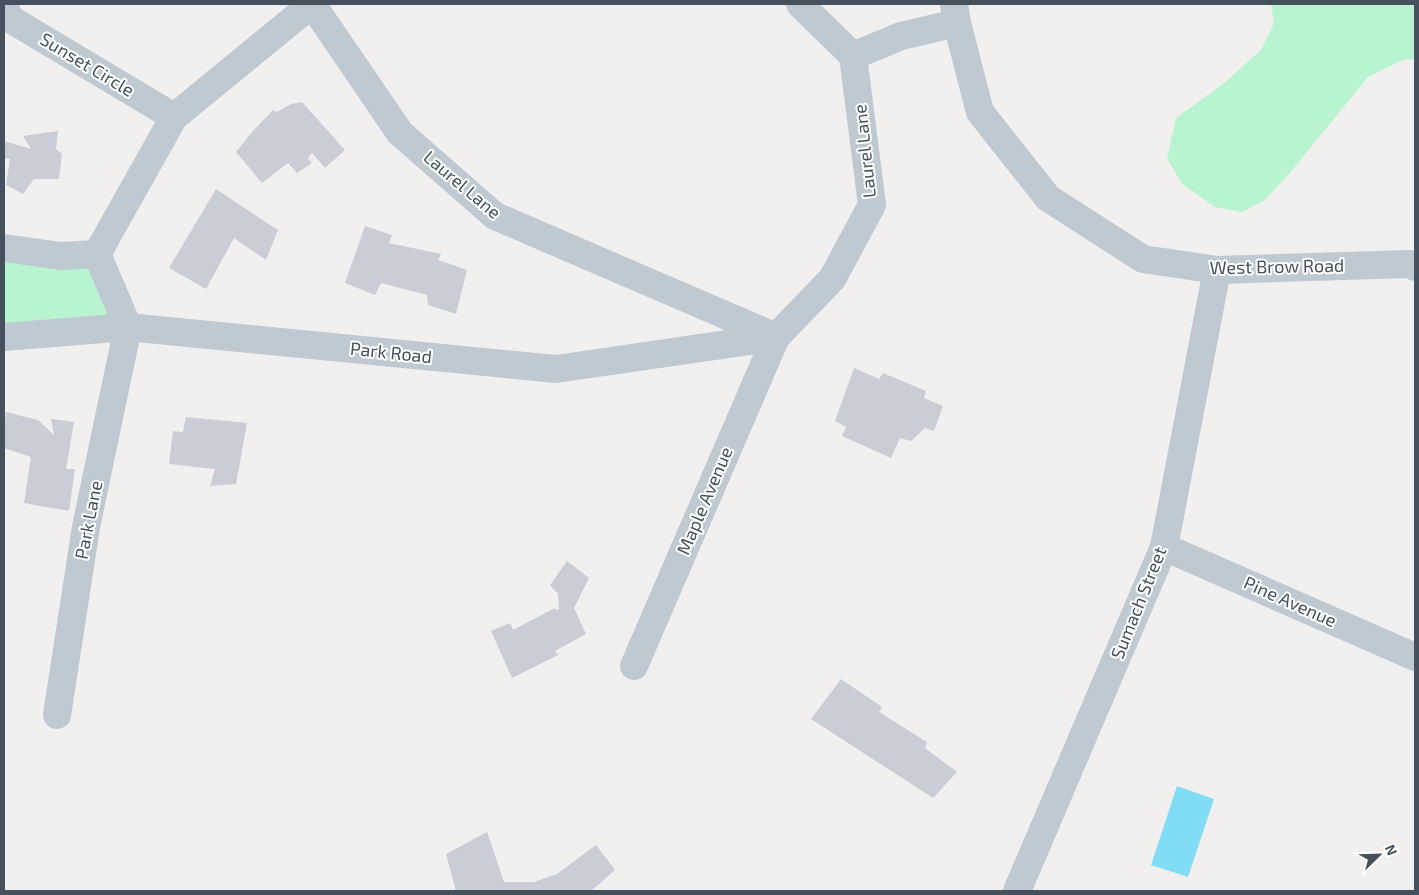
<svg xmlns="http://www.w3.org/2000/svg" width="1419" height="895" font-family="'Exo 2',sans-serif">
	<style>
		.green { fill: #b9f4d0 }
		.water { fill: #81dcf5 }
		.building { fill: #cacdd5 }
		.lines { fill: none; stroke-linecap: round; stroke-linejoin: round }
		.minor { stroke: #bec9d2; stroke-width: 28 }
		.labels { text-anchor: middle; stroke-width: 4; stroke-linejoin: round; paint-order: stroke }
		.street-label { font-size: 18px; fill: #45525e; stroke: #fff }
	</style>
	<rect width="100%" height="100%" fill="#f2efef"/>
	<g class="green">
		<path d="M 1271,4 L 1415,4 L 1415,59 L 1403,60 L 1368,77 L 1289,174 L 1265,200 L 1242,212 L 1215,207 L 1182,184 L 1167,158 L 1176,118 L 1223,84 L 1261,50 L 1274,23 Z"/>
		<path d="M 4,255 L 92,261 L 121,322 L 4,331 Z"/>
	</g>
	<path class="water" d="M 1177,786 L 1214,799 L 1188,877 L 1151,865 Z"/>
	<g class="building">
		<path d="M 302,102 L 345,150 L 325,168 L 312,153 L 308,158 L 312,163 L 297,173 L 288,163 L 262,183 L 236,152 L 252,132 L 273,110 L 277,112 L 291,104 Z"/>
		<path d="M 58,131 L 56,149 L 62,154 L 59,179 L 34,179 L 23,194 L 6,185 L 10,159 L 4,158 L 4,141 L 31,149 L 23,136 Z"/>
		<path d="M 216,189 L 278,230 L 266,260 L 234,238 L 206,289 L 169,268 Z"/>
		<path d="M 365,226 L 392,235 L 389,243 L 441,254 L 438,260 L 467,270 L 456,314 L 428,305 L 427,295 L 381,283 L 375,295 L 345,283 Z"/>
		<path d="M 854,368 L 879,379 L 883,373 L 926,391 L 924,398 L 943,406 L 934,431 L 925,428 L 911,441 L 900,438 L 891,458 L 842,436 L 846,427 L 835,421 Z"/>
		<path d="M 6,412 L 38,420 L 54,435 L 51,419 L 74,422 L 66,469 L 75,469 L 69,511 L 24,503 L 31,457 L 4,448 L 4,429 Z"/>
		<path d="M 186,417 L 247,423 L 236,484 L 210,486 L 215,469 L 169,464 L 173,431 L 183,432 Z"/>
		<path d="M 567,561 L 589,578 L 574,608 L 586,634 L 555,651 L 558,655 L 512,678 L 491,631 L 510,623 L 513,630 L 553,609 L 559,610 L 558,594 L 550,585 Z"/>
		<path d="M 841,679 L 882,707 L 879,712 L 927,742 L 925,748 L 957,772 L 933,798 L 811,719 Z"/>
		<path d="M 487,832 L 504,882 L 534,882 L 557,874 L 596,845 L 615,870 L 591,891 L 456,891 L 446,854 Z"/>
	</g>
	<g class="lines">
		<g class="minor">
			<path d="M 312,4 L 400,133 L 495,216 L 776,337"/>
			<path d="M 800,4 L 853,56"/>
			<path d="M 954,4 L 957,23 L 980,112 L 1048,198 L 1143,259 L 1217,270 L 1411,264 L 1415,267"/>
			<path d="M 4,9 L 12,20 L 174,117"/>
			<path d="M 853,56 L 901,36 L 957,23"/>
			<path d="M 4,248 L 61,256 L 97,254"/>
			<path d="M 97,254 L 174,117 L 312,4"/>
			<path d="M 4,337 L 128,327 L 556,369 L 776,337"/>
			<path d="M 1164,547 L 1415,657"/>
			<path d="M 634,666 L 776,337 L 832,279 L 872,205 L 853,56"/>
			<path d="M 57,715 L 86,527 L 128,327 L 97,254"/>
			<path d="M 1017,891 L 1164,547 L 1217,270"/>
		</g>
	</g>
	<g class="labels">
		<g class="street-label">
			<text transform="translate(87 65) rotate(31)" y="6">Sunset Circle</text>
			<text transform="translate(865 151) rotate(-96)" y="6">Laurel Lane</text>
			<text transform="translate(462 185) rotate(40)" y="6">Laurel Lane</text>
			<text transform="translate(1277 267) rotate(-1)" y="6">West Brow Road</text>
			<text transform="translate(391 353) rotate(6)" y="6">Park Road</text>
			<text transform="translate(705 501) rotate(-67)" y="6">Maple Avenue</text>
			<text transform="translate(89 520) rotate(-79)" y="6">Park Lane</text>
			<text transform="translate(1290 602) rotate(24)" y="6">Pine Avenue</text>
			<text transform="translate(1139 603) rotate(-68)" y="6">Sumach Street</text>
		</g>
	</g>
	<rect width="1419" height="895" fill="none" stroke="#45525e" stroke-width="10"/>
	<g transform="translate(1379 855) rotate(67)" stroke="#ffffff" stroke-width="4" paint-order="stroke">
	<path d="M0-4L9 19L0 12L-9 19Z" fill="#45525e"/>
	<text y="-8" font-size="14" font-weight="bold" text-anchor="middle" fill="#45525e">N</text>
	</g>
</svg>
